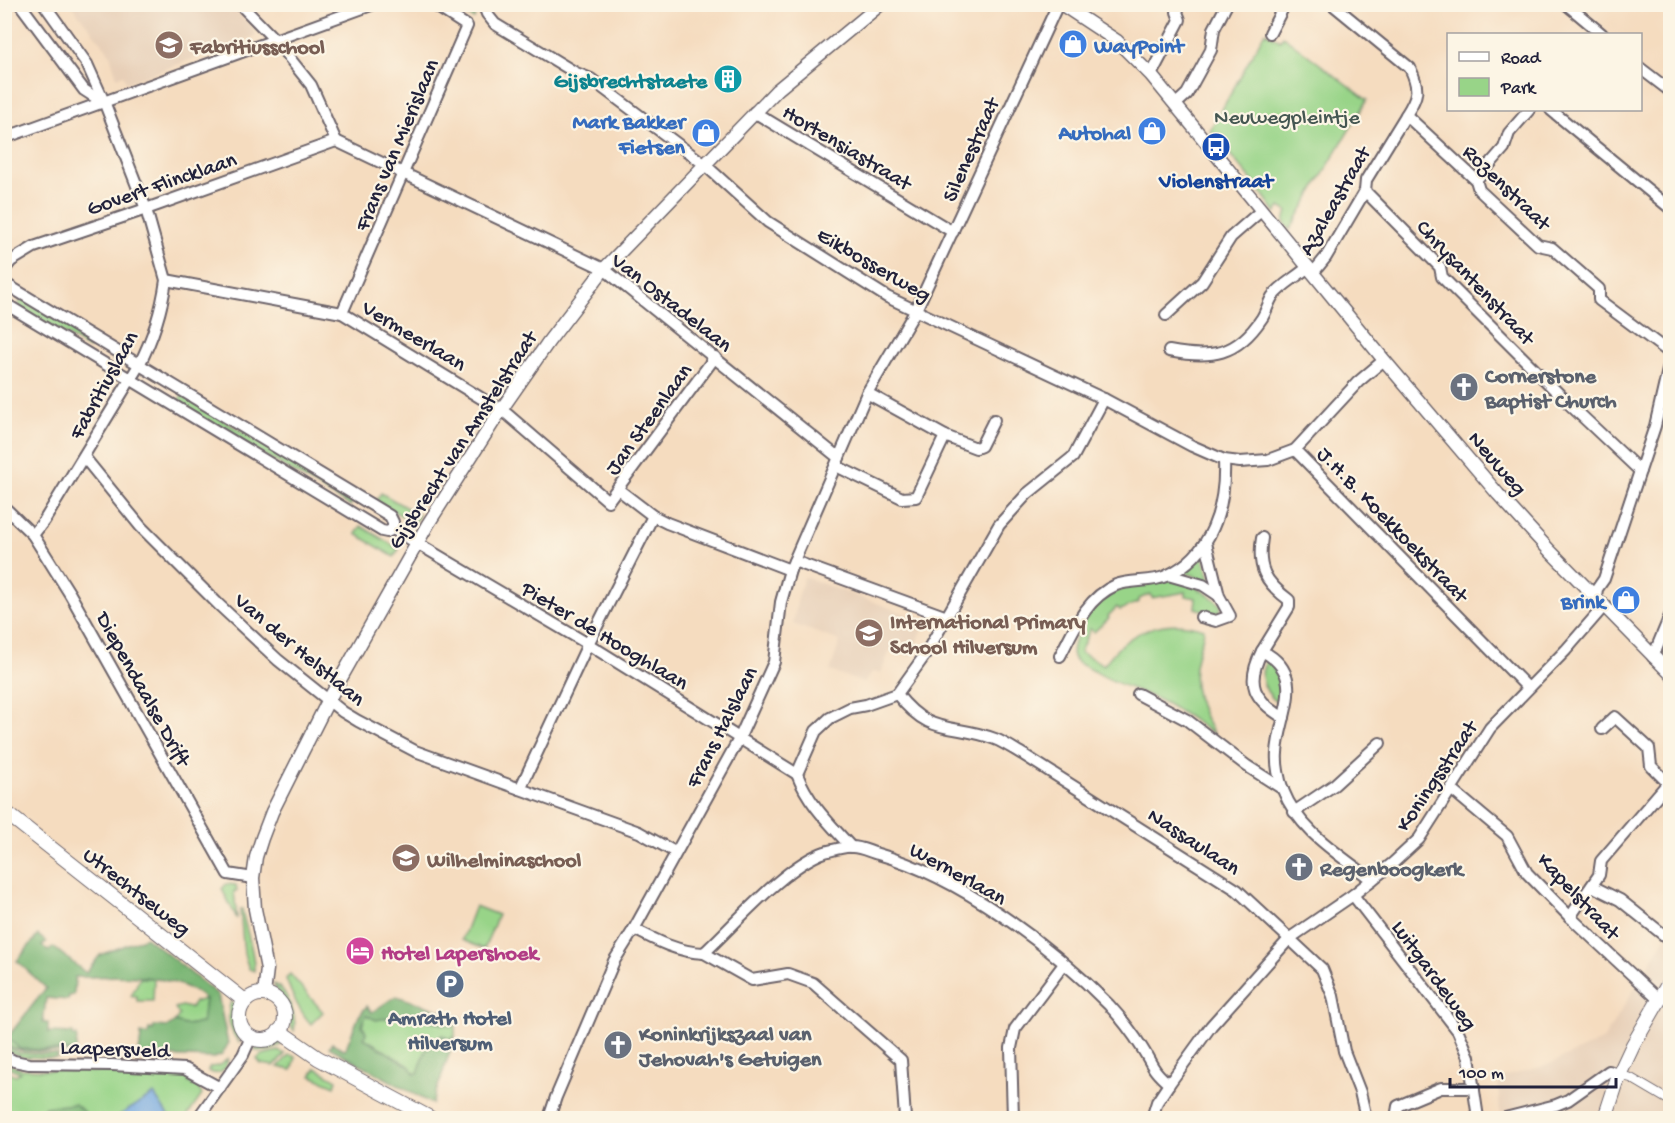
<svg xmlns="http://www.w3.org/2000/svg" width="1675" height="1123" font-family="'Gochi Hand',sans-serif">
	<style>
		.built { fill: #e7cfb7 }
		.green { fill: #98d488; stroke: #5d7b62; stroke-width: 1.5 }
		.forest { fill: #7ab674; stroke: #4e6c58; stroke-width: 1.5 }
		.water { fill: #73a8e0; stroke: #4a658e; stroke-width: 1.5 }
		.lines { fill: none; stroke-linecap: round; stroke-linejoin: round }
		.pedestrian-casing { stroke: #6c6369; stroke-width: 10 }
		.minor-casing { stroke: #6c6369; stroke-width: 14 }
		.tertiary-casing { stroke: #6c6369; stroke-width: 15 }
		.secondary-casing { stroke: #6c6369; stroke-width: 16 }
		.pedestrian { stroke: #fff; stroke-width: 8 }
		.minor { stroke: #fff; stroke-width: 10 }
		.tertiary { stroke: #fff; stroke-width: 12 }
		.secondary { stroke: #fff; stroke-width: 14 }
		.labels { text-anchor: middle; stroke-width: 4.5; stroke-linejoin: round; paint-order: stroke }
		.shop-label { font-size: 22px; font-weight: bold; fill: #366cbe; stroke: #fcf5e5; text-anchor: end }
		.education-label { font-size: 22px; font-weight: bold; fill: #785e54; stroke: #fcf5e5; text-anchor: start }
		.culture-label { font-size: 22px; font-weight: bold; fill: #0d838f; stroke: #fcf5e5; text-anchor: end }
		.park-label { font-size: 22px; fill: #455752; stroke: #fcf5e5 }
		.street-label { font-size: 22px; fill: #22223b; stroke: #fcf5e5 }
		.transit-label { font-size: 22px; font-weight: bold; fill: #164399; stroke: #fcf5e5 }
		.worship-label { font-size: 22px; font-weight: bold; fill: #5b616d; stroke: #fcf5e5; text-anchor: start }
		.hotel-label { font-size: 22px; font-weight: bold; fill: #b23c85; stroke: #fcf5e5; text-anchor: start }
		.service-label { font-size: 22px; font-weight: bold; fill: #4e5e75; stroke: #fcf5e5 }
	</style>
	<rect width="100%" height="100%" fill="#fcf5e5"/>
	<filter id="ink" filterUnits="userSpaceOnUse"><feTurbulence type="fractalNoise" baseFrequency=".0167" numOctaves="2"/><feDisplacementMap in="SourceGraphic" scale="12" xChannelSelector="R" yChannelSelector="G"/><feConvolveMatrix kernelMatrix="1 2 1 2 8 2 1 2 1" color-interpolation-filters="sRGB"/></filter>
	<filter id="wash" filterUnits="userSpaceOnUse"><feTurbulence type="fractalNoise" baseFrequency=".008" numOctaves="4" result="noise"/><feDisplacementMap in="SourceGraphic" scale="24" xChannelSelector="R" yChannelSelector="G"/><feGaussianBlur stdDeviation="1.35" result="paint"/><feColorMatrix in="noise" values="0 0 0 0 0 0 0 0 0 0 0 0 0 0 0 0 0 1.4 0 .05"/><feComposite in="paint" operator="in"/></filter>
	<g filter="url(#wash)">
		<rect width="100%" height="100%" fill="#f5dcbf"/>
		<g class="built">
			<path d="M 71,5 L 230,5 L 253,28 L 256,36 L 126,83 L 124,75 L 117,77 L 109,52 Z"/>
			<path d="M 804,577 L 926,621 L 911,657 L 890,650 L 881,673 L 872,672 L 864,683 L 830,671 L 840,641 L 793,624 L 798,597 Z"/>
			<path d="M 1670,930 L 1670,1118 L 1500,1118 L 1498,1078 L 1545,1066 L 1603,1040 Z"/>
		</g>
		<g class="green">
			<path d="M 451,5 L 473,5 L 476,12 L 474,19 Z"/>
			<path d="M 1265,32 L 1280,41 L 1283,36 L 1367,100 L 1290,230 L 1284,222 L 1287,211 L 1280,207 L 1276,213 L 1255,184 L 1210,131 Z"/>
			<path d="M 22,298 L 93,341 L 91,345 L 89,345 L 89,349 L 18,306 Z"/>
			<path d="M 182,395 L 354,500 L 350,506 L 177,403 Z"/>
			<path d="M 381,493 L 419,515 L 414,523 L 376,501 Z"/>
			<path d="M 361,526 L 399,549 L 394,557 L 356,534 Z"/>
			<path d="M 1203,557 L 1213,588 L 1195,576 L 1184,572 Z"/>
			<path d="M 1173,580 C 1193,583 1207,593 1221,605 L 1220,612 L 1211,613 L 1195,608 L 1196,598 L 1186,596 L 1186,592 L 1152,598 L 1150,594 L 1139,599 L 1139,602 L 1120,610 L 1117,607 L 1108,616 L 1109,618 L 1094,632 L 1090,629 L 1080,652 L 1104,665 C 1127,631 1164,616 1204,629 C 1203,640 1199,647 1197,657 C 1189,685 1200,710 1214,734 C 1195,722 1176,707 1155,698 C 1136,689 1114,684 1096,672 C 1091,669 1075,664 1073,657 C 1069,645 1081,626 1088,615 C 1107,587 1141,581 1173,580 Z"/>
			<path d="M 1269,659 C 1281,674 1284,685 1283,704 C 1266,700 1254,672 1269,659 Z"/>
			<path d="M 226,884 L 236,885 L 237,891 L 234,891 L 237,919 L 222,889 Z"/>
			<path d="M 475,906 L 498,915 L 484,949 L 462,940 Z"/>
			<path d="M 240,909 L 242,909 C 245,930 255,950 254,971 L 249,969 L 244,954 Z"/>
			<path d="M 290,974 L 323,1012 L 311,1024 C 299,1011 292,996 286,979 Z"/>
			<path d="M 140,978 L 154,978 L 153,1001 L 137,1001 L 137,996 L 131,996 Z"/>
			<path d="M 274,984 C 288,990 297,1017 294,1031 C 287,1024 290,1016 287,1006 C 284,998 276,993 274,984 Z"/>
			<path d="M 205,999 L 203,1023 L 185,1025 L 175,1022 L 179,1015 L 175,1008 L 182,1006 L 189,1008 L 192,1007 L 194,1002 Z"/>
			<path d="M 231,1001 L 236,1007 L 239,1042 C 229,1031 226,1015 231,1001 Z"/>
			<path d="M 366,1015 L 395,1017 L 407,1015 L 455,1027 L 455,1037 L 449,1039 L 442,1035 L 426,1050 L 418,1074 L 415,1074 L 409,1066 L 364,1038 L 366,1032 L 362,1026 Z"/>
			<path d="M 4,1036 L 21,1049 L 76,1051 L 76,1053 L 23,1051 L 13,1048 L 5,1043 Z"/>
			<path d="M 275,1041 L 282,1044 C 274,1050 264,1053 254,1050 L 261,1043 Z"/>
			<path d="M 4,1046 L 20,1053 L 58,1055 L 57,1058 L 22,1057 L 5,1051 Z"/>
			<path d="M 278,1051 L 285,1054 L 274,1066 L 261,1064 L 257,1059 L 262,1055 Z"/>
			<path d="M 289,1055 L 296,1057 L 292,1070 L 278,1067 Z"/>
			<path d="M 228,1059 C 226,1071 219,1077 208,1071 L 210,1067 L 218,1066 Z"/>
			<path d="M 5,1063 L 22,1069 L 179,1075 L 197,1082 L 189,1083 L 198,1087 L 202,1095 L 186,1118 L 5,1118 L 5,1083 L 8,1081 L 5,1078 L 4,1071 L 16,1075 L 20,1072 L 5,1066 Z"/>
			<path d="M 316,1068 L 337,1080 L 335,1086 L 311,1076 Z"/>
		</g>
		<g class="forest">
			<path d="M 38,935 L 46,942 L 42,946 L 49,951 L 53,947 L 86,973 L 100,955 L 146,937 L 218,995 L 228,1044 L 222,1055 L 214,1058 L 157,1056 L 157,1054 L 155,1054 L 154,1056 L 139,1055 C 139,1048 141,1041 141,1033 L 148,1035 L 149,1029 L 153,1030 L 154,1026 L 168,1027 L 175,1022 L 185,1025 L 202,1023 L 205,999 C 170,970 116,977 75,977 L 74,995 L 69,996 L 68,1000 L 46,998 L 43,1023 L 48,1023 L 48,1032 L 73,1033 L 73,1036 L 77,1036 L 76,1051 L 20,1049 L 7,1038 L 46,988 L 17,961 Z"/>
			<path d="M 396,996 L 460,1017 L 455,1027 L 407,1015 L 376,1020 L 366,1015 L 362,1026 L 366,1032 L 364,1038 L 409,1066 L 415,1074 L 418,1073 L 426,1050 L 442,1035 L 449,1039 L 455,1037 L 432,1104 L 329,1047 L 332,1043 L 345,1050 L 359,1016 L 367,1006 L 372,1012 Z"/>
			<path d="M 75,1104 L 85,1113 L 80,1118 L 52,1118 L 42,1111 L 45,1107 Z"/>
		</g>
		<path class="water" d="M 154,1094 L 169,1117 L 167,1118 L 115,1118 Z"/>
	</g>
	<g filter="url(#ink)">
		<g class="lines">
			<g class="pedestrian-casing">
				<path id="pedestrian" d="M 1619,1075 L 1631,1078 L 1670,1101"/>
			</g>
			<g class="minor-casing">
				<g id="minor">
					<path d="M 20,4 L 84,90 L 104,103"/>
					<path d="M 240,4 L 275,40 L 311,85 L 336,141"/>
					<path d="M 483,4 L 487,14 L 495,24 L 576,73 L 591,79 L 704,164 L 768,222 L 887,297 L 1104,399 L 1192,446 L 1224,460 L 1240,462 L 1268,460 L 1295,450 L 1358,382 L 1384,360"/>
					<path d="M 1332,4 L 1410,68 C 1420,89 1418,96 1406,115 L 1476,180 L 1479,190 L 1538,245 L 1552,248 L 1599,289 L 1599,300 L 1670,353"/>
					<path d="M 1566,4 L 1602,34"/>
					<path d="M 1270,33 L 1285,4"/>
					<path d="M 1640,68 L 1670,91"/>
					<path d="M 1151,75 L 1180,20 L 1177,12 L 1180,4"/>
					<path d="M 1176,104 L 1187,94 L 1211,50 L 1214,29 L 1227,4"/>
					<path d="M 1551,110 L 1670,208"/>
					<path d="M 754,112 L 953,232"/>
					<path d="M 4,138 L 374,4"/>
					<path d="M 336,141 L 604,269 L 839,458"/>
					<path d="M 1476,180 L 1504,148 L 1509,133 L 1529,110"/>
					<path d="M 1365,191 L 1440,267 L 1442,277 L 1567,402 L 1640,471"/>
					<path d="M 4,270 L 11,261 L 34,247 L 146,209 L 336,141"/>
					<path d="M 1313,273 L 1326,257 L 1365,191 L 1366,180 L 1406,115"/>
					<path d="M 166,280 L 342,313 L 507,414 L 608,501 L 715,357"/>
					<path d="M 4,283 L 390,516 L 393,522 L 393,529"/>
					<path d="M 4,303 L 382,531 L 387,532 L 393,529 L 588,644 L 797,774"/>
					<path d="M 342,313 L 467,26 L 433,4"/>
					<path d="M 1166,315 L 1202,282 L 1231,237 L 1262,210"/>
					<path d="M 1169,351 C 1211,359 1237,356 1262,318 C 1266,312 1268,304 1272,297 C 1281,285 1297,277 1308,267"/>
					<path d="M 945,436 L 976,448 L 981,446 L 994,420"/>
					<path d="M 1295,450 L 1528,688"/>
					<path d="M 84,457 L 141,527 L 218,604 L 278,660 L 343,712 L 358,721 L 415,751 L 639,832 L 675,852"/>
					<path d="M 836,466 L 902,498 L 916,497 L 945,436 L 867,393"/>
					<path d="M 619,490 L 653,516 L 667,523 L 790,570"/>
					<path d="M 4,507 L 33,535 L 70,594 L 228,874 L 253,878"/>
					<path d="M 33,535 L 44,521 L 139,365 C 152,340 162,309 166,280 L 146,209 L 105,104 L 87,64 L 44,4"/>
					<path d="M 1262,538 C 1257,568 1265,582 1289,600 L 1289,607 L 1262,651"/>
					<path d="M 794,561 L 947,617"/>
					<path d="M 1168,575 L 1203,585 L 1218,595"/>
					<path d="M 1596,596 L 1597,589 L 1604,579 L 1655,426 L 1670,361"/>
					<path d="M 1201,617 L 1216,621 L 1230,616 L 1219,596 L 1206,543"/>
					<path d="M 1060,656 C 1074,629 1086,598 1116,585 C 1131,579 1151,583 1166,576 C 1212,555 1226,507 1224,460"/>
					<path d="M 1653,657 L 1670,616"/>
					<path d="M 897,694 C 930,737 952,723 995,739 C 1005,743 1015,750 1024,755 L 1237,890 L 1322,969 L 1333,996 L 1344,1051 L 1360,1092 L 1366,1118"/>
					<path d="M 1138,694 L 1187,720 L 1247,766 L 1283,789"/>
					<path d="M 1284,718 C 1254,700 1245,684 1262,651 C 1309,675 1279,715 1277,753 C 1276,764 1279,780 1283,790 C 1299,831 1339,854 1372,880"/>
					<path d="M 520,789 L 588,644 L 653,516"/>
					<path d="M 1451,789 L 1507,836 L 1527,873 L 1570,917 L 1659,1000"/>
					<path d="M 1294,812 L 1334,785 L 1380,743"/>
					<path d="M 851,847 C 830,824 808,803 797,774 L 816,731 L 830,718 L 850,708 L 866,705 L 897,694 L 925,655 L 999,525 L 1027,494 L 1073,457 L 1104,399"/>
					<path d="M 1592,886 L 1620,900 L 1670,940"/>
					<path d="M 1353,895 L 1458,1031 L 1469,1057 L 1478,1118"/>
					<path d="M 1570,917 L 1599,875 L 1601,861 L 1668,783 L 1651,766 L 1649,748 L 1615,717 L 1602,729"/>
					<path d="M 634,929 C 657,941 678,952 704,953 C 735,924 786,865 825,852 C 833,850 845,846 852,847 C 861,847 870,852 878,854 C 960,877 1050,945 1109,1005 C 1121,1018 1132,1032 1142,1048 C 1153,1065 1151,1069 1169,1084"/>
					<path d="M 704,953 L 752,980 L 788,974 L 813,983 L 901,1060 L 905,1118"/>
					<path d="M 4,1056 L 14,1061 L 29,1064 L 112,1065 L 185,1069 L 220,1088"/>
					<path d="M 198,1118 L 243,1055 L 251,1037"/>
					<path d="M 549,1118 L 556,1097 L 614,961 L 634,929 L 739,739 L 774,662 L 781,602 L 790,570 L 867,393 L 916,310 L 1058,4"/>
					<path d="M 1013,1118 L 1011,1048 L 1015,1029 L 1064,964"/>
					<path d="M 1152,1118 L 1157,1102 L 1169,1084 L 1211,1026 L 1290,938 L 1353,895 L 1393,863 L 1419,839 L 1490,728 L 1566,650 L 1605,605"/>
					<path d="M 1396,1118 L 1398,1106 L 1441,1088 L 1474,1088"/>
					<path d="M 1505,1118 L 1556,1105 L 1568,1100 L 1609,1071 L 1619,1075"/>
				</g>
			</g>
			<g class="tertiary-casing">
				<g id="tertiary">
					<path d="M 1061,4 L 1117,41 L 1151,75 L 1384,360 L 1498,494 L 1550,551 L 1670,673"/>
					<path d="M 264,994 L 267,969 L 255,909 L 253,878 L 256,857 L 262,838 L 272,812 L 328,701 L 428,524 L 501,410 L 549,341 L 604,269 L 777,90 L 881,4"/>
				</g>
			</g>
			<g class="secondary-casing">
				<g id="secondary">
					<path d="M 4,811 L 245,1001"/>
					<circle cx="262" cy="1017" r="23"/>
					<path d="M 279,1031 L 318,1058 L 430,1118"/>
					<path d="M 1605,1118 L 1619,1075 L 1633,1045 L 1670,981"/>
				</g>
			</g>
			<use href="#pedestrian" class="pedestrian"/>
			<use href="#minor" class="minor"/>
			<use href="#tertiary" class="tertiary"/>
			<use href="#secondary" class="secondary"/>
		</g>
	</g>
	<defs>
		<g id="shop-disc" transform="scale(1.5)"><circle r="9.5" fill="#3f7fe0" stroke="#fcf5e5"/><path d="M-5-2.5h2.3a2.7 3.5 0 0 1 5.4 0H5L5.5 6h-11ZM-1.5-2.5h3a1.5 2.3 0 0 0-3 0Z" fill="#fff"/></g>
		<g id="school-disc" transform="scale(1.5)"><circle r="9.5" fill="#8d6e63" stroke="#fcf5e5"/><path d="M0-5L7-2L0 1L-7-2ZM-4 1L0 2.5L4 1V4Q0 6-4 4Z" fill="#fff"/></g>
		<g id="building-disc" transform="scale(1.5)"><circle r="9.5" fill="#0f9aa8" stroke="#fcf5e5"/><path d="M-4-6H4V6H1V3H-1V6H-4ZM-2.5-4.3h1.7v1.8h-1.7ZM.8-4.3h1.7v1.8H.8ZM-2.5-1h1.7V.8h-1.7ZM.8-1h1.7V.8H.8Z" fill="#fff"/></g>
		<g id="bus-disc" transform="scale(1.5)"><circle r="9.5" fill="#1a4fb4" stroke="#fcf5e5"/><path d="M-5-6H5V4H4V6H2V4H-2V6H-4V4H-5ZM-3.5-4V0h7V-4ZM-3.5 1.2v1.5H-2V1.2ZM2 1.2v1.5H3.5V1.2Z" fill="#fff"/></g>
		<g id="church-disc" transform="scale(1.5)"><circle r="9.5" fill="#6b7280" stroke="#fcf5e5"/><path d="M-1.2-6h2.4v3.5h3.3v2.4h-3.3V6h-2.4V-.1h-3.3v-2.4h3.3Z" fill="#fff"/></g>
		<g id="hotel-disc" transform="scale(1.5)"><circle r="9.5" fill="#d1479c" stroke="#fcf5e5"/><path d="M-6-4.5h1.5V1H6V5H4.5V3h-9V5H-6ZM-4 0a1.8 1.8 0 1 1 3.6 0ZM.5 0V-2.5h3Q6-2.5 6 0Z" fill="#fff"/></g>
		<g id="parking-disc" transform="scale(1.5)"><circle r="9.5" fill="#5c6f8a" stroke="#fcf5e5"/><path d="M-3.5-5.5H1a3.5 3.5 0 0 1 0 7H-1V5.5H-3.5ZM-1-3.4V-.6H.8a1.4 1.4 0 0 0 0-2.8Z" fill="#fff"/></g>
	</defs>
	<g fill-rule="evenodd">
		<use href="#shop-disc" x="1073" y="44"/>
		<use href="#school-disc" x="169" y="45"/>
		<use href="#building-disc" x="728" y="79"/>
		<use href="#shop-disc" x="1152" y="131"/>
		<use href="#shop-disc" x="706" y="133"/>
		<use href="#bus-disc" x="1216" y="147"/>
		<use href="#church-disc" x="1464" y="387"/>
		<use href="#shop-disc" x="1626" y="600"/>
		<use href="#school-disc" x="869" y="633"/>
		<use href="#school-disc" x="406" y="858"/>
		<use href="#church-disc" x="1299" y="867"/>
		<use href="#hotel-disc" x="360" y="951"/>
		<use href="#parking-disc" x="450" y="984"/>
		<use href="#church-disc" x="618" y="1045"/>
	</g>
	<g class="labels">
		<g class="shop-label">
			<text x="1094" y="52" text-anchor="start">WayPoint</text>
			<text x="685" y="128">Mark Bakker<tspan x="685" dy="25">Fietsen</tspan></text>
			<text x="1131" y="139">Autohal</text>
			<text x="1605" y="608">Brink</text>
		</g>
		<g class="education-label">
			<text x="190" y="53">Fabritiusschool</text>
			<text x="890" y="628">International Primary<tspan x="890" dy="25">School Hilversum</tspan></text>
			<text x="427" y="866">Wilhelminaschool</text>
		</g>
		<g class="culture-label">
			<text x="707" y="87">Gijsbrechtstaete</text>
		</g>
		<g class="park-label">
			<text x="1287" y="123">Neuwegpleintje</text>
		</g>
		<g class="street-label">
			<text transform="translate(395 144) rotate(-67)" y="8">Frans van Mierislaan</text>
			<text transform="translate(848 146) rotate(31)" y="8">Hortensiastraat</text>
			<text transform="translate(969 149) rotate(-66)" y="8">Silenestraat</text>
			<text transform="translate(161 182) rotate(-19)" y="8">Govert Flincklaan</text>
			<text transform="translate(1508 186) rotate(44)" y="8">Rozenstraat</text>
			<text transform="translate(1333 200) rotate(-60)" y="8">Azaleastraat</text>
			<text transform="translate(875 263) rotate(30)" y="8">Eikbosserweg</text>
			<text transform="translate(1477 281) rotate(47)" y="8">Chrysantenstraat</text>
			<text transform="translate(673 301) rotate(38)" y="8">Van Ostadelaan</text>
			<text transform="translate(415 334) rotate(31)" y="8">Vermeerlaan</text>
			<text transform="translate(102 384) rotate(-61)" y="8">Fabritiuslaan</text>
			<text transform="translate(647 418) rotate(-54)" y="8">Jan Steenlaan</text>
			<text transform="translate(461 439) rotate(-57)" y="8">Gijsbrecht van Amstelstraat</text>
			<text transform="translate(1499 462) rotate(49)" y="8">Neuweg</text>
			<text transform="translate(1394 523) rotate(46)" y="8">J.H.B. Koekkoekstraat</text>
			<text transform="translate(606 634) rotate(31)" y="8">Pieter de Hooghlaan</text>
			<text transform="translate(301 648) rotate(40)" y="8">Van der Helstlaan</text>
			<text transform="translate(145 688) rotate(61)" y="8">Diependaalse Drift</text>
			<text transform="translate(720 726) rotate(-63)" y="8">Frans Halslaan</text>
			<text transform="translate(1435 775) rotate(-56)" y="8">Koningsstraat</text>
			<text transform="translate(1195 840) rotate(33)" y="8">Nassaulaan</text>
			<text transform="translate(959 872) rotate(29)" y="8">Wernerlaan</text>
			<text transform="translate(138 890) rotate(38)" y="8">Utrechtseweg</text>
			<text transform="translate(1580 895) rotate(47)" y="8">Kapelstraat</text>
			<text transform="translate(1436 974) rotate(54)" y="8">Luitgardeweg</text>
			<text transform="translate(115 1047) rotate(2)" y="8">Laapersveld</text>
		</g>
		<g class="transit-label">
			<text x="1216" y="187">Violenstraat</text>
		</g>
		<g class="worship-label">
			<text x="1485" y="382">Cornerstone<tspan x="1485" dy="25">Baptist Church</tspan></text>
			<text x="1320" y="875">Regenboogkerk</text>
			<text x="639" y="1040">Koninkrijkszaal van<tspan x="639" dy="25">Jehovah's Getuigen</tspan></text>
		</g>
		<g class="hotel-label">
			<text x="381" y="959">Hotel Lapershoek</text>
		</g>
		<g class="service-label">
			<text x="450" y="1024">Amrath Hotel<tspan x="450" dy="25">Hilversum</tspan></text>
		</g>
	</g>
	<rect width="1675" height="1123" fill="none" stroke="#fcf5e5" stroke-width="24"/>
	<rect x="1447" y="33" width="195" height="78" fill="#fcf5e5" stroke="#a5a1a1" stroke-width="1.5"/>
	<rect x="1459" y="52" width="30" height="9" fill="#ffffff" stroke="#a5a1a1" stroke-width="1.5"/>
	<text x="1501" y="63" font-size="18" fill="#22223b">Road</text>
	<rect x="1459" y="78" width="30" height="18" fill="#98d488" stroke="#a5a1a1" stroke-width="1.5"/>
	<text x="1501" y="93" font-size="18" fill="#22223b">Park</text>
	<path d="M1450 1078v9h166v-9" fill="none" stroke="#22223b" stroke-width="3"/>
	<text x="1459" y="1078" font-size="18" fill="#22223b" stroke="#fcf5e5" stroke-width="4.5" paint-order="stroke">100 m</text>
</svg>
